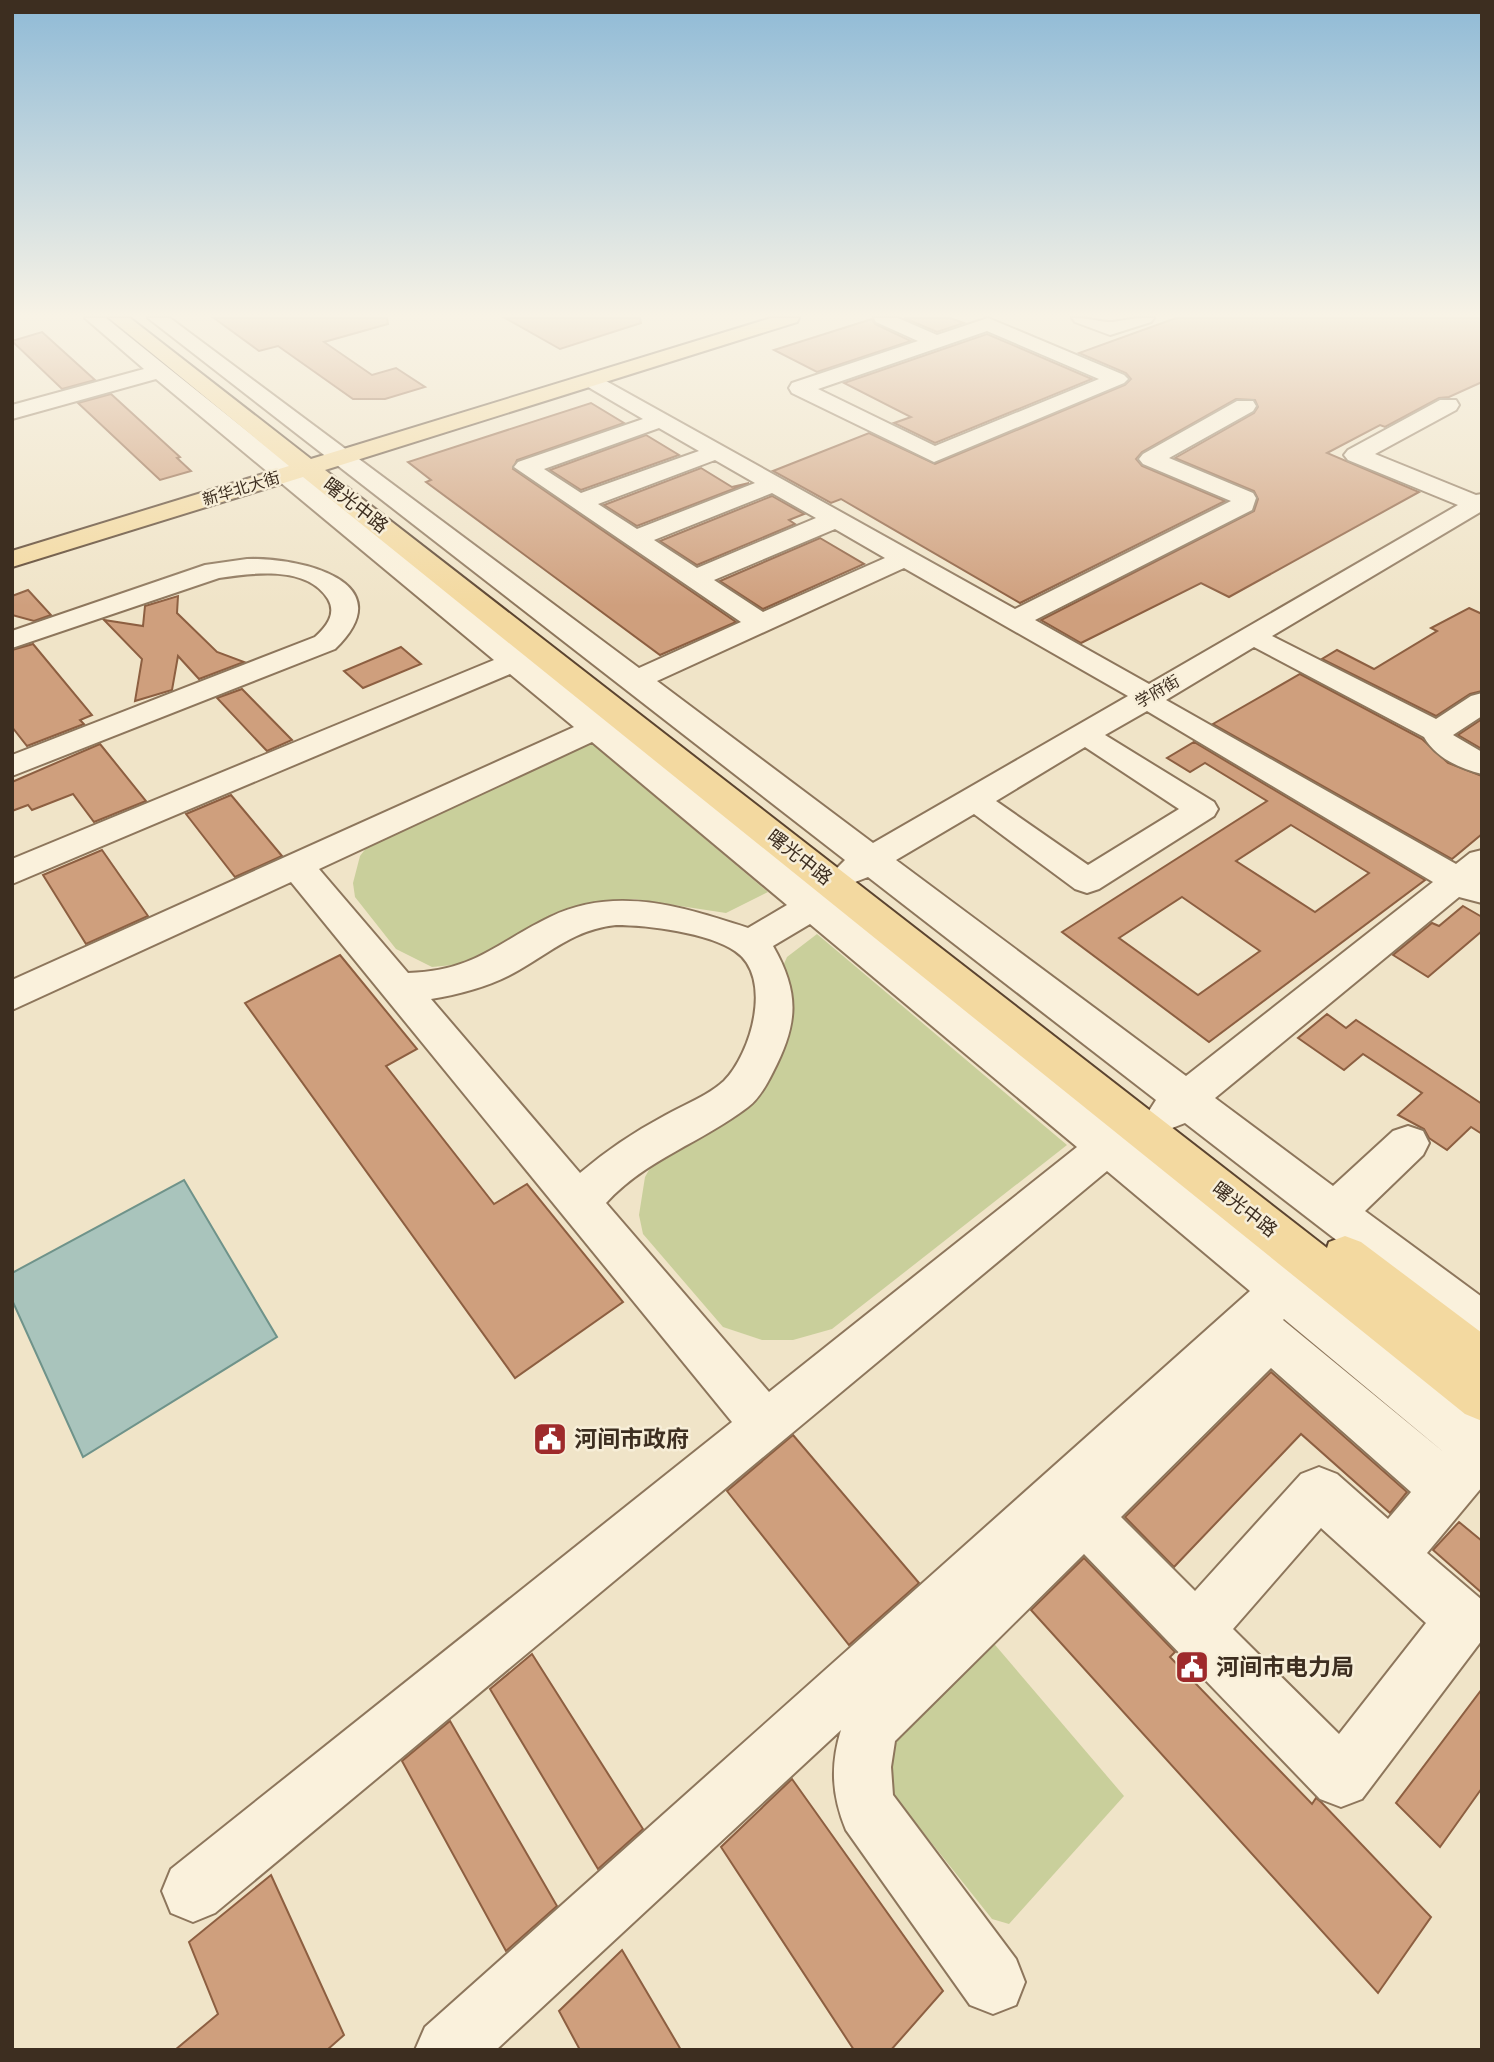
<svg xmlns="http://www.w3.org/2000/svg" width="1494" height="2062" font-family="'Libre Baskerville','Noto Sans SC',serif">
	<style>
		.green { fill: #c9cf9b }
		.water { fill: #a9c4bc; stroke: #6f938a; stroke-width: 2 }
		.building { fill: #cf9f7d; stroke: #8d5f41; stroke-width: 2; fill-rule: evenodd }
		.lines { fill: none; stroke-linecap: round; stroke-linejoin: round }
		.minor-casing { stroke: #8d765c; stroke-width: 4 }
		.major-casing { stroke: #5b4430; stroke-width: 4 }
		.minor { fill: #faf1dc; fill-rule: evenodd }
		.major { fill: #f3d9a0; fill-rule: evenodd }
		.labels { text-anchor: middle; stroke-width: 5; stroke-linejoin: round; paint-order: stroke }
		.far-street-label { font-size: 16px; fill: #3d2e20; stroke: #f7eed8 }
		.street-label { font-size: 19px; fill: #3d2e20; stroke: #f7eed8 }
		.near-poi-label { font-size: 23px; font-weight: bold; fill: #3d2e20; stroke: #f7eed8; text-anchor: start }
	</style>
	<rect width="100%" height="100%" fill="#f0e4c8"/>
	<g class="green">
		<path d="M 589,741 L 768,892 L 726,913 L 634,899 L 574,907 L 552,914 L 494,950 L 463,964 L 432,967 L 396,949 L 355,897 L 353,883 L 360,856 L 367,847 Z"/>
		<path d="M 817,934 L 1067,1145 L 832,1329 L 793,1340 L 762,1340 L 723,1327 L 643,1234 L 639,1215 L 645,1177 L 655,1159 L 712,1125 L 787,957 Z"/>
		<path d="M 990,1639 L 1124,1796 L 1009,1924 L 992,1919 L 891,1792 L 885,1751 Z"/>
	</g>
	<path class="water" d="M 184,1180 L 277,1337 L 83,1457 L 12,1300 L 12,1273 Z"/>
	<g class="building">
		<path d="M 214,318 L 387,318 L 388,324 L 324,342 L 372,375 L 396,368 L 425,387 L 385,399 L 353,399 L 278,346 L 259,351 Z"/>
		<path d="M 505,318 L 640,318 L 641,323 L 560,349 Z"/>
		<path d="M 904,318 L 950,318 L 964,323 L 937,332 Z"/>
		<path d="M 1176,318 L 1482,318 L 1482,382 L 1449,397 L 1439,398 L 1385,427 L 1380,425 L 1327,453 L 1419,492 L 1229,597 L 1201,583 L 1081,643 L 1041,620 L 1254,511 L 1258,499 L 1254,491 L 1175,458 L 1254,413 L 1258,407 L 1255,400 L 1236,399 L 1142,452 L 1136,459 L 1142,466 L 1225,501 L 1020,603 L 841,499 L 831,503 L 773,471 L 869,433 L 935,464 L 1125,385 L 1131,379 L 1126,373 L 1079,353 Z"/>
		<path d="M 872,319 L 875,324 L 911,341 L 817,372 L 774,350 Z"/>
		<path d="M 42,332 L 95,380 L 62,389 L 12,341 Z"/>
		<path d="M 987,334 L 1092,379 L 935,443 L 894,423 L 911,417 L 844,383 Z"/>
		<path d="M 111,394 L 180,457 L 177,458 L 191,471 L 160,480 L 78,403 Z"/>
		<path d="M 591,403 L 624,423 L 517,460 L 513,469 L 736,622 L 660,655 L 426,482 L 431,480 L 408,462 Z"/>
		<path d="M 646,435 L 679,455 L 581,490 L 550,470 Z"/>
		<path d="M 701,468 L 732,487 L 749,483 L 637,526 L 604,505 Z"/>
		<path d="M 772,496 L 804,514 L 789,520 L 795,524 L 697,565 L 660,541 Z"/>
		<path d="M 820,538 L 864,564 L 763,609 L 720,581 Z"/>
		<path d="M 28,590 L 51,615 L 34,621 L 12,615 L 12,596 Z"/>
		<path d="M 178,596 L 177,613 L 217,652 L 244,662 L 199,679 L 178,656 L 172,690 L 135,701 L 142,659 L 104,620 L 143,626 L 145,606 Z"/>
		<path d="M 1469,608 L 1482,614 L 1482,691 L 1470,694 L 1436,716 L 1322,659 L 1337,650 L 1374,669 L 1437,631 L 1431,628 Z"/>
		<path d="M 33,644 L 92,715 L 80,720 L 84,724 L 27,746 L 12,727 L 12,650 Z"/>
		<path d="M 401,647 L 421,664 L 363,688 L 344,671 Z"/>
		<path d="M 1300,674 L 1422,739 L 1448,763 L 1482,776 L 1482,834 L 1452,859 L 1213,724 Z"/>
		<path d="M 242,689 L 292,740 L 267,751 L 217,698 Z"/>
		<path d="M 1482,719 L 1482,749 L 1458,735 Z"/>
		<path d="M 1194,742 L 1425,880 L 1209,1042 L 1062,932 L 1267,801 L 1205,763 L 1190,772 L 1167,758 ZM 1291,825 L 1369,873 L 1315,912 L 1236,861 ZM 1182,897 L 1260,951 L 1198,995 L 1119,938 Z"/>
		<path d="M 100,744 L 146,801 L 94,822 L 73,794 L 32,810 L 28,805 L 12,811 L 12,782 Z"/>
		<path d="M 231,795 L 282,856 L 235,877 L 186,814 Z"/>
		<path d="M 102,850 L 148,916 L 86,944 L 43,875 Z"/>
		<path d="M 1463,906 L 1482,917 L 1482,931 L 1428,977 L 1393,955 L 1432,923 L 1439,926 Z"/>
		<path d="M 340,955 L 417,1049 L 386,1066 L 494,1204 L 527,1184 L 623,1302 L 515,1378 L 245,1003 Z"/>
		<path d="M 1327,1014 L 1346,1028 L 1356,1020 L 1482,1104 L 1482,1134 L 1471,1127 L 1447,1150 L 1429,1138 L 1424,1129 L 1398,1115 L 1422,1093 L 1363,1054 L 1344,1070 L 1298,1038 Z"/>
		<path d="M 1271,1372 L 1407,1492 L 1390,1513 L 1301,1434 L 1174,1567 L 1125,1517 Z"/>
		<path d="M 793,1435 L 919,1583 L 849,1645 L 727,1491 Z"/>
		<path d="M 1459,1522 L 1482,1541 L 1482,1593 L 1433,1550 Z"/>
		<path d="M 1084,1558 L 1175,1652 L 1170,1657 L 1312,1804 L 1316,1798 L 1321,1802 L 1431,1917 L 1378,1993 L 1031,1610 Z"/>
		<path d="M 532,1654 L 643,1829 L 598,1869 L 490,1689 Z"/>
		<path d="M 1482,1689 L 1482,1788 L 1440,1847 L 1396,1803 Z"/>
		<path d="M 450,1721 L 557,1906 L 506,1951 L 402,1761 Z"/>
		<path d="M 792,1779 L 943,1991 L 891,2050 L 854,2050 L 721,1847 Z"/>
		<path d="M 271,1875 L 344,2035 L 327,2050 L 175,2050 L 218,2014 L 189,1942 Z"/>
		<path d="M 622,1950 L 681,2050 L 580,2050 L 559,2011 Z"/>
	</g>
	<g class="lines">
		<g class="minor-casing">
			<g id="minor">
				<path d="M 85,318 L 106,318 L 817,887 L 833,882 L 845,885 L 850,894 L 840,906 L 1283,1261 L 1301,1254 L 1317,1260 L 1323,1274 L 1317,1288 L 1482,1420 L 1482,1487 L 1427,1553 L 1482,1600 L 1482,1640 L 1362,1799 L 1341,1807 L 1320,1799 L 1084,1554 L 895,1741 L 891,1767 L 893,1795 L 1016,1959 L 1025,1982 L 1016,2005 L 993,2014 L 970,2005 L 846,1830 C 832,1796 830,1766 841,1730 L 496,2050 L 415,2050 L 425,2027 L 1250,1291 L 1107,1171 L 215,1913 L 193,1922 L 171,1913 L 162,1891 L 171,1869 L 732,1422 L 291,882 L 12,1010 L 12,980 L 574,727 L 510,674 L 12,884 L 12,859 L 494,660 L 156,379 L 12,419 L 12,405 L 144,369 ZM 592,742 L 787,905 L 748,928 C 683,907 616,885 550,917 C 496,943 475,971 408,973 L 319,869 ZM 810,924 L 1077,1147 L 769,1392 L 606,1203 C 646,1159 703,1142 748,1107 C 759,1099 767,1084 773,1072 C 798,1024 800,993 773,946 ZM 616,925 C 648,925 709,933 735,951 C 774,977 751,1054 724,1081 C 708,1096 683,1105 664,1116 C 634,1132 606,1151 580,1173 L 431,999 C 461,994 492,986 519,970 C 554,950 574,930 616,925 ZM 1284,1319 L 1446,1454 L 1283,1320 ZM 1271,1368 L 1411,1492 L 1388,1519 L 1337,1474 L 1319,1467 L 1301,1474 L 1195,1591 L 1121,1517 ZM 1321,1528 L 1426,1623 L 1339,1734 L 1233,1629 Z"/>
				<path d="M 148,318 L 170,318 L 639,668 L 741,622 L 514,467 L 518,462 L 643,419 L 583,384 L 579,380 L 583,376 L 597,376 L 1015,609 L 1231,501 L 1143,464 L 1139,459 L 1143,454 L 1237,401 L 1253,401 L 1256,406 L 1253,411 L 1169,458 L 1253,493 L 1256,498 L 1252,510 L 1035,620 L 1149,684 L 1458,505 L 1348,460 L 1344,455 L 1348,450 L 1440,400 L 1456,400 L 1459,405 L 1456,410 L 1375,454 L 1476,495 L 1482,494 L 1482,511 L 1272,636 L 1436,719 L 1471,696 L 1482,693 L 1482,716 L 1453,735 L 1482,752 L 1482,774 C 1459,768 1436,758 1424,737 L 1254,647 L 1166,700 L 1456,864 L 1470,853 L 1482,850 L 1482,903 L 1459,897 L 1215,1098 L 1333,1186 L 1393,1131 L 1408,1126 L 1423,1131 L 1429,1143 L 1423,1155 L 1365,1211 L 1482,1297 L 1482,1346 L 1466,1340 L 1185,1123 L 1167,1130 L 1153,1126 L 1147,1114 L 1156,1100 L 868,877 L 850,884 L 838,880 L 833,872 L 845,860 ZM 659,428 L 699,451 L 581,493 L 544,469 ZM 715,460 L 755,483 L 637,529 L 598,504 ZM 772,493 L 816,518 L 697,568 L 654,540 ZM 835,529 L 885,558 L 763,612 L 714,580 ZM 904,568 L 1128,696 L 873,843 L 657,681 ZM 1147,711 L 1433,882 L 1186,1076 L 896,860 L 974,814 L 1075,889 L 1087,893 L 1099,889 L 1214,816 L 1218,809 L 1214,802 L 1105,735 ZM 1085,747 L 1179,809 L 1088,865 L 996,801 Z"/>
				<path d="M 874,318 L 898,318 L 937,335 L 988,318 L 1124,375 L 1128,379 L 1124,383 L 934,462 L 792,393 L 789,388 L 792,383 L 918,341 L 876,322 ZM 987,331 L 1099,379 L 935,446 L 818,389 Z"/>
				<path d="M 1072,318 C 1086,317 1104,323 1113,322 C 1127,320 1139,317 1154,318 L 1151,322 L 1110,335 L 1075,322 Z"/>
				<path d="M 247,559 C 299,557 405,581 335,649 L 12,776 L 12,755 L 315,637 C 326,627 337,614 328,599 C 307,565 252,573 219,578 L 12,648 L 12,631 L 205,565 Z"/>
			</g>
		</g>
		<g class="major-casing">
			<path id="major" d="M 109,318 L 130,318 L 311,459 L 771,318 L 799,318 L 797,322 L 325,470 L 1327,1248 L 1329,1242 L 1345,1236 L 1361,1242 L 1482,1333 L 1482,1421 L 1465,1414 L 303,477 L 12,567 L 12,551 L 289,466 Z"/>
		</g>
		<use href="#minor" class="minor"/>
		<use href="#major" class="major"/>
	</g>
	<linearGradient id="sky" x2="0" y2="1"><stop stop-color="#8fbad6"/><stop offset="0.52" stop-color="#f8f3e6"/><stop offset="1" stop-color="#f8f3e6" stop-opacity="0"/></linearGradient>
	<rect width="1494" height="606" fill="url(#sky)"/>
	<defs>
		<g id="civic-square" transform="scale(1.75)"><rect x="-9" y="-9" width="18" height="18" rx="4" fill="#9e2a2b" stroke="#f7eed8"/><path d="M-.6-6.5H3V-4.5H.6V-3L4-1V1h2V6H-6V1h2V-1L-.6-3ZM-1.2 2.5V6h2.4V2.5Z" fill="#fff"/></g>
	</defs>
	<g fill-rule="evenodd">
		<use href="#civic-square" x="550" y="1439"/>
		<use href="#civic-square" x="1192" y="1667"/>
	</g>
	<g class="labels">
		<g class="far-street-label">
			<text transform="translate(241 488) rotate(-17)" y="6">新华北大街</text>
			<text transform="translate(1157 691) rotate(-30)" y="6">学府街</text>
		</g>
		<g class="street-label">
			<text transform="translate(356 505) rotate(38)" y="7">曙光中路</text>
			<text transform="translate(800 857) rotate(38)" y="7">曙光中路</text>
			<text transform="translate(1245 1209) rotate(38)" y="7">曙光中路</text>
		</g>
		<g class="near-poi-label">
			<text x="574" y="1447">河间市政府</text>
			<text x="1216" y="1675">河间市电力局</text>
		</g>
	</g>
	<rect width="1494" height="2062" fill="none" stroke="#3d2e20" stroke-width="28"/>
</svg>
